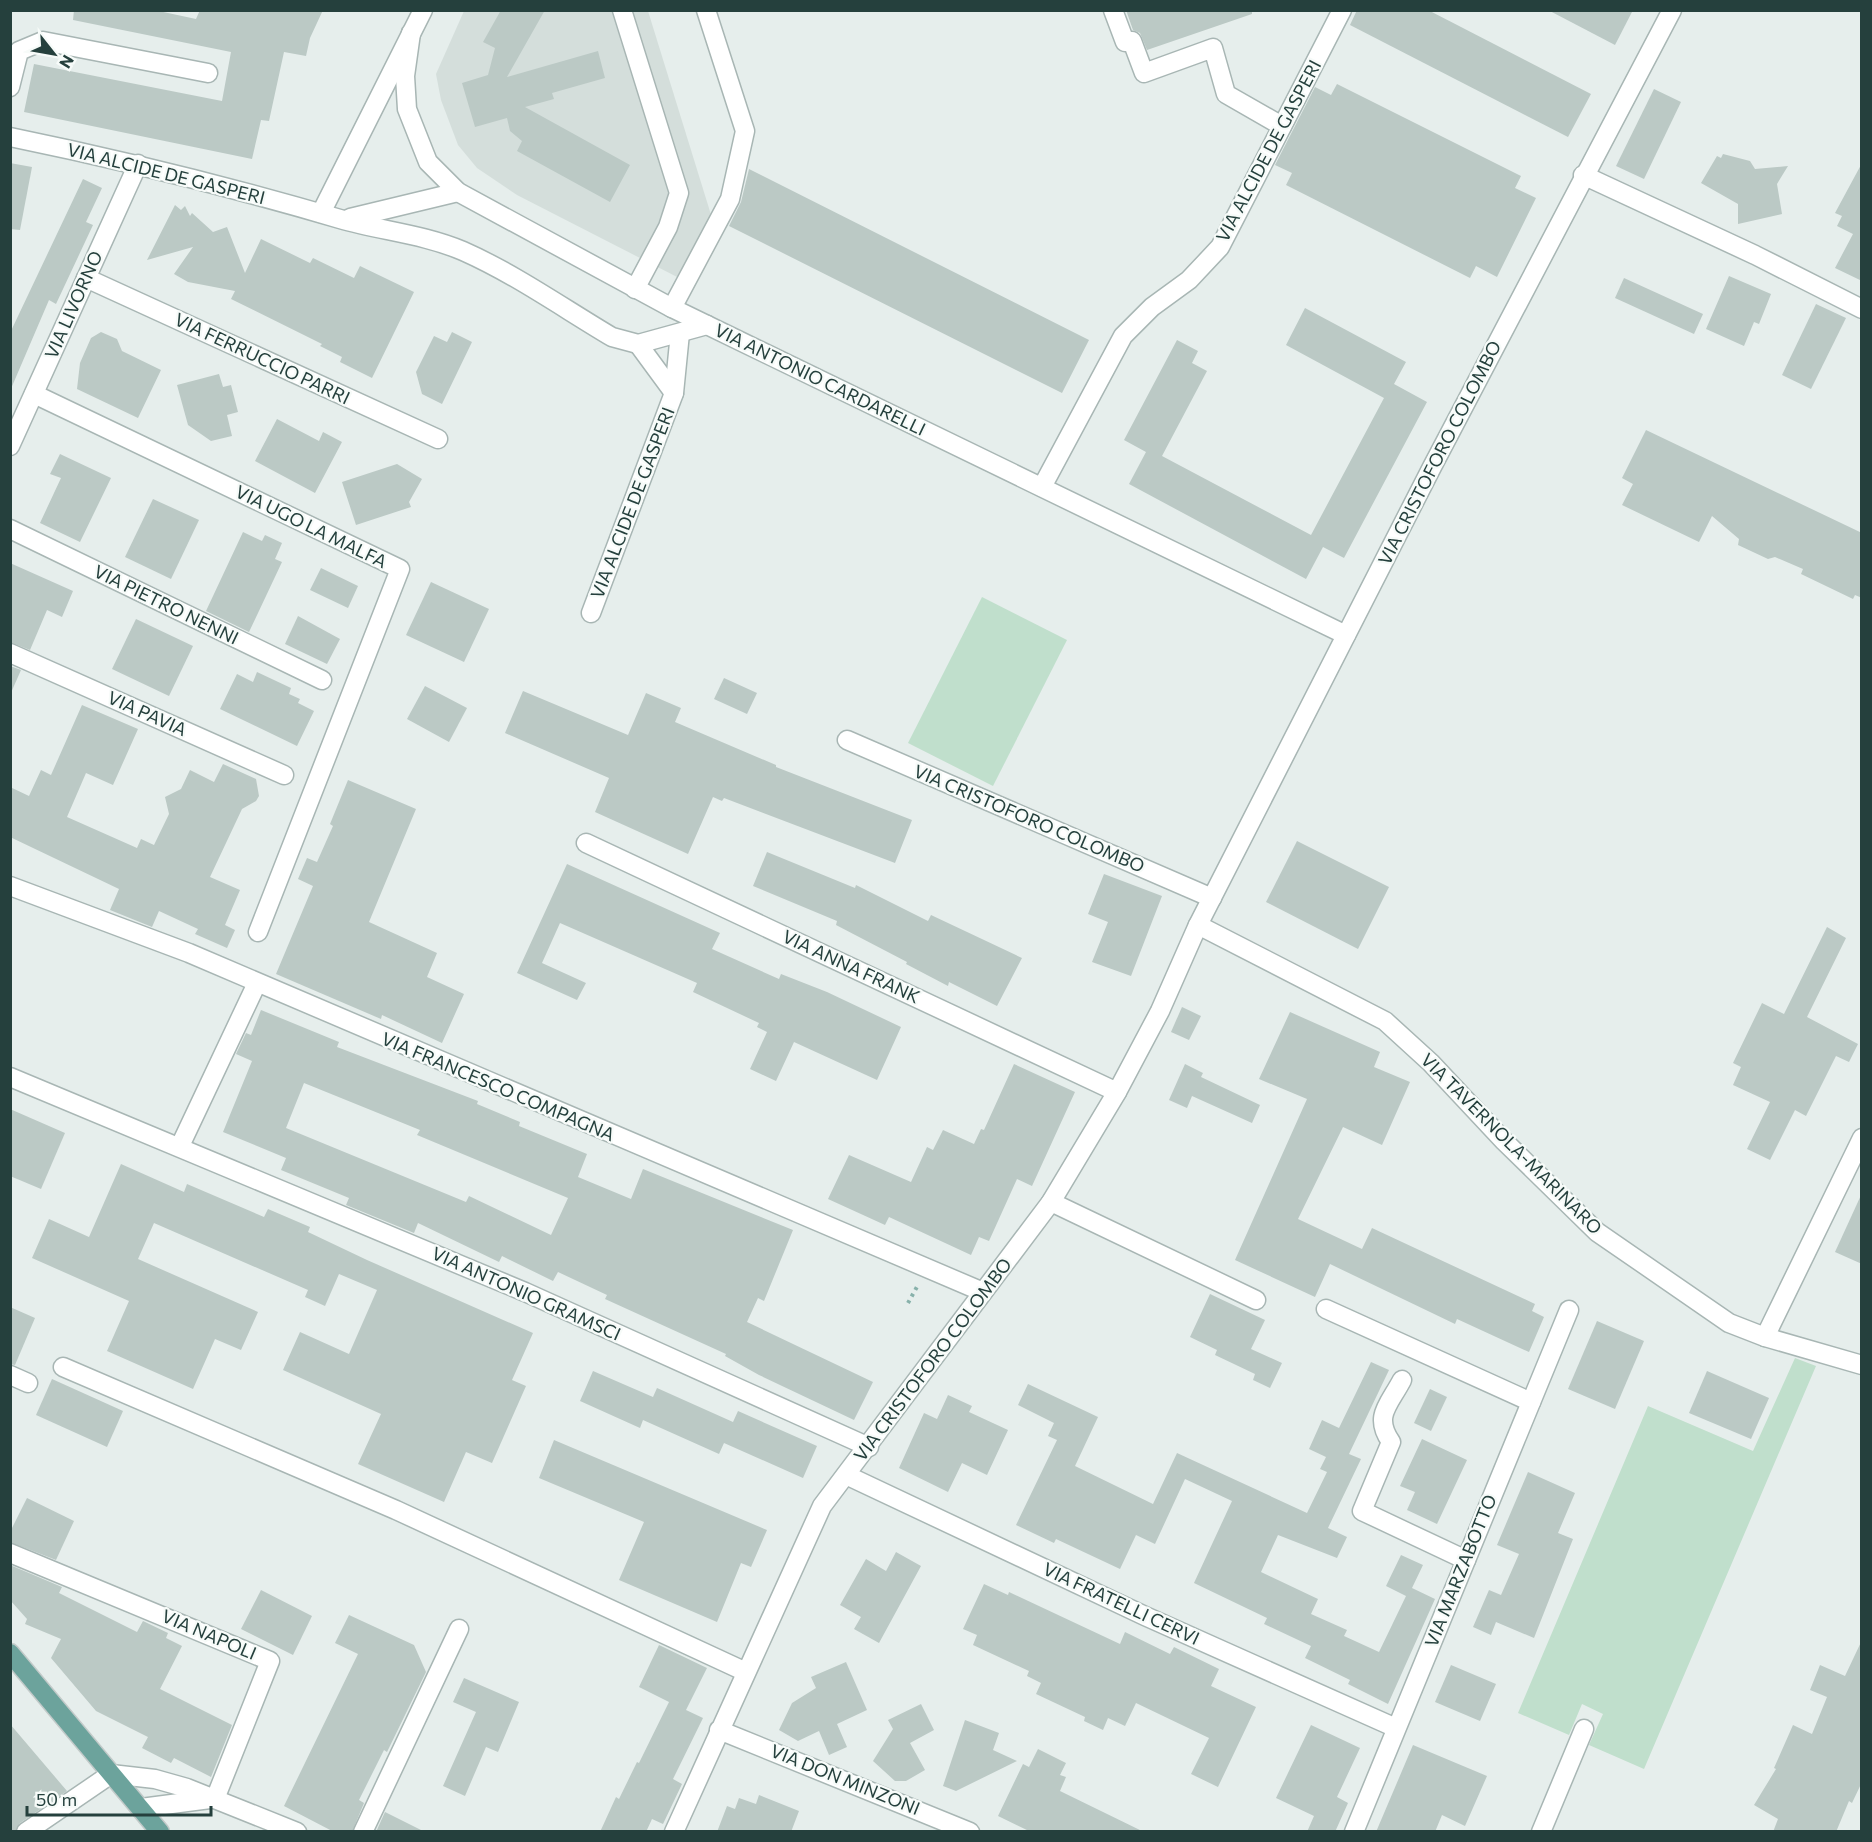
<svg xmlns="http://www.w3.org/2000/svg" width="1872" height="1842" font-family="Commissioner,sans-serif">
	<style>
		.built { fill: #d4dedb }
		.green { fill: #c0dfcc }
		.building { fill: #bbc9c5; fill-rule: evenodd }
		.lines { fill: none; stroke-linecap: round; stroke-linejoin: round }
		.minor-casing { stroke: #a8b6b4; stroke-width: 21 }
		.major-casing { stroke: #c2cac9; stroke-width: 21 }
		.path { stroke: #87b1aa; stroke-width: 4; stroke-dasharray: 3 4.5; stroke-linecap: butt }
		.minor { stroke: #fff; stroke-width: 18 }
		.major { stroke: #6ca39c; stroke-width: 18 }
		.labels { text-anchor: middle; stroke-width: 4.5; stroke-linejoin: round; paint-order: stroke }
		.street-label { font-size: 18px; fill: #25403d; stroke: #f7fbf9 }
	</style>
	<rect width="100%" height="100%" fill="#e6eeec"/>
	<path class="built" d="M 464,11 L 648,11 L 712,218 L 681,279 L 517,195 L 477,168 L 458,145 L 441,100 L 436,74 Z"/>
	<g class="green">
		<path d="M 982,597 L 1067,640 L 993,786 L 908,743 Z"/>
		<path d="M 1795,1358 L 1816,1366 L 1644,1769 L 1589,1745 L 1603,1714 L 1582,1704 L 1569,1735 L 1518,1713 L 1648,1406 L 1753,1451 Z"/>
	</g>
	<g class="building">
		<path d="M 74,10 L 154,10 L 196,19 L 200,10 L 323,10 L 310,38 L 306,56 L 284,52 L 269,121 L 261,120 L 252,159 L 24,112 L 34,64 L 222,101 L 231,52 L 73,20 Z"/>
		<path d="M 501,10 L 545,10 L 507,77 L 598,51 L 605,78 L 552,93 L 554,99 L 525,107 L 630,165 L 610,202 L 517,151 L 522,141 L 510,131 L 507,118 L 475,127 L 462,83 L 488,75 L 495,48 L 483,42 Z"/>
		<path d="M 1126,10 L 1252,10 L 1252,14 L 1147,50 L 1140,33 L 1133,30 Z"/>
		<path d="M 1357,10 L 1428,10 L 1591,94 L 1568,137 L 1350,25 Z"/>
		<path d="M 1548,10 L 1633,10 L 1615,45 Z"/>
		<path d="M 1337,84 L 1521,176 L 1515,188 L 1536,198 L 1497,277 L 1476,266 L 1470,278 L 1286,185 L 1292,173 L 1275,165 L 1315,87 L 1331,95 Z"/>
		<path d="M 1654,89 L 1681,102 L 1644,179 L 1616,166 Z"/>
		<path d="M 1723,154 L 1750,161 L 1755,169 L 1788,166 L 1777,184 L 1782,214 L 1738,224 L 1738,204 L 1701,183 L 1717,156 L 1721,158 Z"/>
		<path d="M 10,163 L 32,167 L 20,230 L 10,229 Z"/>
		<path d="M 1862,163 L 1862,281 L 1835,268 L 1853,234 L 1837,226 L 1842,216 L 1835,213 Z"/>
		<path d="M 749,169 L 1089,340 L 1062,393 L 729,226 L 741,202 Z"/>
		<path d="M 83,179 L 102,188 L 86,222 L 93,225 L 56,304 L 49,300 L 10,391 L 10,333 Z"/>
		<path d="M 175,205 L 181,210 L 185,206 L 190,216 L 192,213 L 213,232 L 227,227 L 245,273 L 261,239 L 310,263 L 313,258 L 354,278 L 360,266 L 414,292 L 372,378 L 340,362 L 342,357 L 320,346 L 322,344 L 231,299 L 235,291 L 188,282 L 174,274 L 193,247 L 147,260 Z"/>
		<path d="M 1729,276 L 1771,294 L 1759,324 L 1754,322 L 1744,346 L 1706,329 Z"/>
		<path d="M 1624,278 L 1703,314 L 1694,334 L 1615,298 Z"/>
		<path d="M 1816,304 L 1846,318 L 1811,389 L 1782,375 Z"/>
		<path d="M 1305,308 L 1406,362 L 1394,384 L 1427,402 L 1344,558 L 1323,547 L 1306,579 L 1129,484 L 1146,452 L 1124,440 L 1177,340 L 1198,351 L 1192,363 L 1207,371 L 1162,456 L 1311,535 L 1384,398 L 1286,345 Z"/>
		<path d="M 101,332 L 117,339 L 122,351 L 161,370 L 138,418 L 77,389 L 80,363 L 91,338 Z"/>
		<path d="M 452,332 L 472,342 L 442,404 L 422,394 L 416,372 L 434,336 L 447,342 Z"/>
		<path d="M 219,374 L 223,387 L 231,385 L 238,412 L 227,415 L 232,436 L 211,441 L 188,425 L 177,385 Z"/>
		<path d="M 277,419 L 319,441 L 323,432 L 342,442 L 315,493 L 255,461 Z"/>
		<path d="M 1646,430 L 1862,533 L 1862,598 L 1855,595 L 1853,599 L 1801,574 L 1803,569 L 1775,557 L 1768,559 L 1738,545 L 1739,539 L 1712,516 L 1699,542 L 1622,505 L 1633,484 L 1622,478 Z"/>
		<path d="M 60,454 L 111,478 L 80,542 L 40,523 L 61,478 L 50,474 Z"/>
		<path d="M 397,464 L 422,479 L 409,502 L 411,507 L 356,525 L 342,482 Z"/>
		<path d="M 153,499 L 199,520 L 171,579 L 125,557 Z"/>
		<path d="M 243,532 L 262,541 L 265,535 L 282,543 L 275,559 L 282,562 L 249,632 L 206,611 Z"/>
		<path d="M 10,563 L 73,591 L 62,617 L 47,610 L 30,650 L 10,642 Z"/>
		<path d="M 321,568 L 358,586 L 348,608 L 310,590 Z"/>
		<path d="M 431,582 L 489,609 L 464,662 L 406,635 Z"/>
		<path d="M 298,616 L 340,639 L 327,664 L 285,644 Z"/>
		<path d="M 136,619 L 193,646 L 169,696 L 112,669 Z"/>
		<path d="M 10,666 L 21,670 L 10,695 Z"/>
		<path d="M 257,672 L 291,688 L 289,694 L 300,699 L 298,703 L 314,711 L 297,746 L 220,709 L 237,674 L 253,682 Z"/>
		<path d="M 724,678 L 757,693 L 747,714 L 714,699 Z"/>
		<path d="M 425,686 L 467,708 L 449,742 L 407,719 Z"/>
		<path d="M 523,691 L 628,735 L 646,693 L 681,708 L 675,722 L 776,765 L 776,767 L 912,820 L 895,863 L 724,798 L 722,801 L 713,797 L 688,854 L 595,812 L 609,778 L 505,733 Z"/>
		<path d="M 82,705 L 138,729 L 113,785 L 86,773 L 67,817 L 137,848 L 141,839 L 154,845 L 169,814 L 165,797 L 181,789 L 190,770 L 214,782 L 223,764 L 256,779 L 259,796 L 256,801 L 242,809 L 210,877 L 240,890 L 225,925 L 235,930 L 227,948 L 195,934 L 198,929 L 159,911 L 152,927 L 110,910 L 119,889 L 10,837 L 10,787 L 29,796 L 41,770 L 51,775 Z"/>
		<path d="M 348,780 L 416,809 L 369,922 L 437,953 L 427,977 L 464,994 L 442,1043 L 382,1015 L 381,1019 L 276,974 L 313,886 L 298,879 L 307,858 L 317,862 L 333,826 L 330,824 Z"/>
		<path d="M 1297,841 L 1389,887 L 1358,949 L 1266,902 Z"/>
		<path d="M 767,852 L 855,888 L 856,885 L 928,921 L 931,915 L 1022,958 L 997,1006 L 949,982 L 948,986 L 906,964 L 907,962 L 836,925 L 837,921 L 753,886 Z"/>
		<path d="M 567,864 L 720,933 L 712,949 L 779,979 L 781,974 L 827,992 L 901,1027 L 877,1080 L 794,1042 L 776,1081 L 750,1069 L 767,1032 L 757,1027 L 759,1023 L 693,992 L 697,983 L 560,923 L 542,963 L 586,983 L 577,1000 L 517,973 Z"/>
		<path d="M 1104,874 L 1162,896 L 1131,976 L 1092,962 L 1108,922 L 1088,914 Z"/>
		<path d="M 1827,927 L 1846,938 L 1807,1017 L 1858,1044 L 1849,1062 L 1836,1056 L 1806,1116 L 1795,1110 L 1770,1160 L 1747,1149 L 1770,1102 L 1733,1085 L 1741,1067 L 1733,1063 L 1762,1003 L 1784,1014 Z"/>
		<path d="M 1182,1007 L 1201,1016 L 1189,1040 L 1171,1032 Z"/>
		<path d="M 261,1010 L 339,1042 L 337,1047 L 478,1101 L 477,1104 L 520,1122 L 519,1126 L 587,1154 L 578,1177 L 631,1199 L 643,1169 L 793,1230 L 764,1301 L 758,1298 L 747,1322 L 873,1382 L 854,1420 L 759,1375 L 725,1356 L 726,1354 L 605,1299 L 607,1295 L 558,1272 L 553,1281 L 502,1256 L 499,1262 L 418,1223 L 414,1233 L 346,1205 L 349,1198 L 281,1170 L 286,1158 L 223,1132 L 252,1061 L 236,1054 L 246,1033 L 251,1035 ZM 304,1083 L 420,1130 L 417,1135 L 568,1198 L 551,1235 L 469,1196 L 466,1202 L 286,1128 Z"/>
		<path d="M 1290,1012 L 1380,1052 L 1374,1067 L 1410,1082 L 1382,1145 L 1343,1127 L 1298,1219 L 1362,1249 L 1372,1228 L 1535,1304 L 1532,1311 L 1544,1317 L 1529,1352 L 1457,1319 L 1455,1324 L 1330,1264 L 1315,1297 L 1235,1260 L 1307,1099 L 1259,1079 Z"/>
		<path d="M 1014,1064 L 1075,1092 L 1032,1186 L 1017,1179 L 989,1241 L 979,1237 L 971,1255 L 889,1217 L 885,1225 L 828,1199 L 849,1155 L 911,1182 L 927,1147 L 933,1150 L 943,1130 L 974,1144 L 981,1129 L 984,1130 Z"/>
		<path d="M 1185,1064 L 1203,1073 L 1201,1077 L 1260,1105 L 1252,1123 L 1192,1096 L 1187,1108 L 1169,1100 Z"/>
		<path d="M 10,1109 L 65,1133 L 41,1189 L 10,1176 Z"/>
		<path d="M 121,1164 L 184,1192 L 187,1184 L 264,1217 L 268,1209 L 310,1227 L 308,1232 L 367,1260 L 533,1333 L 512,1380 L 526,1386 L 492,1463 L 466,1452 L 444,1502 L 358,1464 L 381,1414 L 283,1370 L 300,1332 L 349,1354 L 377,1290 L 339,1274 L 325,1306 L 305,1297 L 308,1290 L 154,1223 L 138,1259 L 258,1312 L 241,1350 L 215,1339 L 193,1389 L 107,1351 L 129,1301 L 32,1258 L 49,1219 L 89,1237 Z"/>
		<path d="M 1862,1193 L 1862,1264 L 1835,1252 Z"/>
		<path d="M 1210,1294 L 1265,1320 L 1251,1349 L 1282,1363 L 1270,1388 L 1253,1380 L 1255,1374 L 1215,1355 L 1217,1350 L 1190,1337 Z"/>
		<path d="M 10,1307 L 35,1318 L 15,1365 L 10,1364 Z"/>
		<path d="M 1597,1321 L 1644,1341 L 1615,1409 L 1568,1389 Z"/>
		<path d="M 1371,1362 L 1389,1370 L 1349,1454 L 1361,1459 L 1328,1528 L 1347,1537 L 1337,1558 L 1278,1535 L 1261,1572 L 1318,1599 L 1311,1614 L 1347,1630 L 1344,1636 L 1379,1652 L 1406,1596 L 1386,1586 L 1401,1555 L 1423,1565 L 1412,1588 L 1435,1599 L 1388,1704 L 1348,1684 L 1350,1680 L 1305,1658 L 1311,1646 L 1264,1624 L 1267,1618 L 1194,1583 L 1232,1501 L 1185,1479 L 1155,1544 L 1136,1535 L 1120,1569 L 1056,1539 L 1054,1543 L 1016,1525 L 1057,1440 L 1048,1436 L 1054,1423 L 1018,1405 L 1028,1384 L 1098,1417 L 1075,1466 L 1153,1504 L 1177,1453 L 1307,1513 L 1327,1472 L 1320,1469 L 1326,1457 L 1309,1449 L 1322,1420 L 1339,1428 Z"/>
		<path d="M 593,1371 L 653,1397 L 657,1388 L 733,1422 L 738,1411 L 817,1446 L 803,1478 L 724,1443 L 719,1454 L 643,1420 L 640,1428 L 580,1401 Z"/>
		<path d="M 1707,1371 L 1769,1398 L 1751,1439 L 1689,1413 Z"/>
		<path d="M 52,1379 L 123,1411 L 107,1447 L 36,1415 Z"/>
		<path d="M 1430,1389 L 1447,1397 L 1431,1431 L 1414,1423 Z"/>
		<path d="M 948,1395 L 972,1406 L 969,1412 L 1008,1430 L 987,1475 L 962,1463 L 948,1492 L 899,1468 L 924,1413 L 937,1419 Z"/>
		<path d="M 1422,1439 L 1467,1460 L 1437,1524 L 1407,1510 L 1415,1492 L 1400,1486 Z"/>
		<path d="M 554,1440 L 767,1530 L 751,1567 L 741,1563 L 717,1622 L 619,1580 L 644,1522 L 539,1478 Z"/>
		<path d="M 1528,1472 L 1575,1493 L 1558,1533 L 1573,1539 L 1534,1638 L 1496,1622 L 1491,1635 L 1473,1627 L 1489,1590 L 1501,1595 L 1519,1554 L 1497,1545 Z"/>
		<path d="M 27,1498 L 74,1521 L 56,1560 L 10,1542 L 10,1532 Z"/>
		<path d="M 896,1552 L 921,1566 L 879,1643 L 854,1629 L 861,1617 L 840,1605 L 866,1559 L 886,1571 Z"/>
		<path d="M 10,1565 L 62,1587 L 59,1593 L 137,1632 L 143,1621 L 168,1633 L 166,1638 L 182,1646 L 160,1689 L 232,1725 L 211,1777 L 174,1758 L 171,1763 L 142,1748 L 148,1737 L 96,1711 L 51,1658 L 61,1639 L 25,1624 L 27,1619 L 10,1600 Z"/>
		<path d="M 984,1584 L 1008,1595 L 1009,1592 L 1120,1644 L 1125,1632 L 1170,1654 L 1174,1647 L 1219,1669 L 1211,1686 L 1256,1707 L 1218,1787 L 1191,1774 L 1209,1738 L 1136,1703 L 1125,1726 L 1108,1718 L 1103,1730 L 1084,1721 L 1085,1717 L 1036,1694 L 1041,1683 L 1027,1676 L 1029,1671 L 973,1645 L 977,1635 L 963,1629 Z"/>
		<path d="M 261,1590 L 312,1616 L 293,1655 L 241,1629 Z"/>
		<path d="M 349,1615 L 414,1645 L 426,1672 L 387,1752 L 384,1750 L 359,1800 L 364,1803 L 352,1832 L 334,1832 L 284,1806 L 358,1654 L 335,1643 Z"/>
		<path d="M 1862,1640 L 1862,1782 L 1852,1803 L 1849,1801 L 1836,1832 L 1773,1832 L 1778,1819 L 1754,1805 L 1776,1769 L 1774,1768 L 1793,1725 L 1812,1734 L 1827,1697 L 1810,1690 L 1820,1665 L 1845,1676 Z"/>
		<path d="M 659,1645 L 707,1668 L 686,1710 L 703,1718 L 673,1779 L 682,1784 L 663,1824 L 652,1819 L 646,1832 L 600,1832 L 616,1797 L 619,1799 L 637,1762 L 639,1763 L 669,1702 L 639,1687 Z"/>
		<path d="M 846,1662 L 867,1710 L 837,1724 L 847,1747 L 829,1755 L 819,1731 L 798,1741 L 779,1730 L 792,1703 L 816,1688 L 811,1677 Z"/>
		<path d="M 1451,1665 L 1496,1684 L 1480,1721 L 1435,1702 Z"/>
		<path d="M 464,1678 L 519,1702 L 498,1752 L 486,1747 L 465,1796 L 443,1786 L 476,1712 L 453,1702 Z"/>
		<path d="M 921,1704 L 934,1730 L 910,1743 L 925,1770 L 906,1781 L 895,1781 L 873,1761 L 893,1729 L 888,1720 Z"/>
		<path d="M 965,1720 L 999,1733 L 993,1750 L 1017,1761 L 956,1791 L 943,1786 Z"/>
		<path d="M 10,1724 L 67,1791 L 20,1823 L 15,1832 L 10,1832 Z"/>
		<path d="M 1311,1725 L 1360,1748 L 1337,1797 L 1348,1803 L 1335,1832 L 1307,1832 L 1314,1816 L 1276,1798 Z"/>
		<path d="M 1413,1745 L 1487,1776 L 1465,1826 L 1442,1815 L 1435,1832 L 1376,1832 Z"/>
		<path d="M 1038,1749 L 1066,1763 L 1060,1775 L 1066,1777 L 1060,1791 L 1144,1832 L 1031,1832 L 998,1816 L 1023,1764 L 1029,1767 Z"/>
		<path d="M 759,1795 L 799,1811 L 791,1832 L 717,1832 L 727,1806 L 735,1809 L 739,1798 L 756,1804 Z"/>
		<path d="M 385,1812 L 425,1832 L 376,1832 Z"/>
	</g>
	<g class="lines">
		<g class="minor-casing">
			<g id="minor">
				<path d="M 622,10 L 679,193 L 668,227 L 635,289"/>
				<path d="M 1113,10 L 1125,42 L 1132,41 L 1144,73 L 1213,48 L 1226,94 L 1282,126"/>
				<path d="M 411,33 L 405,76 L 407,109 L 428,162 L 458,192 L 672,308 L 1346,635"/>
				<path d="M 10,87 L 19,51 L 43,41 L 208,73"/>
				<path d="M 10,137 C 122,160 231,187 340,219 C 381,231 423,234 463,251 C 515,274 563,308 612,337 L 638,344 L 707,325"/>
				<path d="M 1583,175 L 1755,255 L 1862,309"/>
				<path d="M 321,213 L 423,10"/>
				<path d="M 350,218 L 458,192"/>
				<path d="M 86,278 L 438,439"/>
				<path d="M 672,308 L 730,199 L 745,131 L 706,10"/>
				<path d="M 638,344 L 674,393"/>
				<path d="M 34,394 L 400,569 L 258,932"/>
				<path d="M 10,446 L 138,164"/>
				<path d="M 1042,487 L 1123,336 L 1152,307 L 1189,280 L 1220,247 L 1342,10"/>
				<path d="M 10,529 L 322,680"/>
				<path d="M 591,613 L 674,393 L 680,333"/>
				<path d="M 10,653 L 284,775"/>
				<path d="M 847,740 L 1212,898"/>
				<path d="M 586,843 L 1117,1092"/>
				<path d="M 10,886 L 189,953 L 983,1292"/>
				<path d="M 1198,925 L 1385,1021 L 1431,1063 L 1504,1141 L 1597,1232 L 1729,1323 L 1765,1337 L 1862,1365"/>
				<path d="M 10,1077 L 525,1292 L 869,1447"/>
				<path d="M 180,1146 L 257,983"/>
				<path d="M 1051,1202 L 1256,1300"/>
				<path d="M 1326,1309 L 1531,1402"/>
				<path d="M 1765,1337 L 1862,1138"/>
				<path d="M 63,1367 L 396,1510 L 746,1672"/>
				<path d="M 10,1375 L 28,1383"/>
				<path d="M 1402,1380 C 1389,1405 1373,1416 1391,1442 L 1362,1511 L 1466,1560"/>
				<path d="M 846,1475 L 1145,1616 L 1396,1728"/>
				<path d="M 10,1553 L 270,1661 L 215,1799"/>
				<path d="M 719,1730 L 970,1832"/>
				<path d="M 141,1808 L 210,1799"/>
				<path d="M 26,1832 L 111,1774 L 155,1779 L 187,1788 L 297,1832"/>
				<path d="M 363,1832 L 459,1629"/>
				<path d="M 674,1832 L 822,1506 L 1051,1202 L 1117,1092 L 1160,1011 L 1198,925 L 1432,467 L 1672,10"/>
				<path d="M 1354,1832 L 1569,1310"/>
				<path d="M 1541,1832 L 1584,1729"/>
			</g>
		</g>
		<g class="major-casing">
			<path id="major" d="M 10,1653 L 160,1832"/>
		</g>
		<path class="path" d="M 908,1303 L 918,1285"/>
		<use href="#minor" class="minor"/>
		<use href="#major" class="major"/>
	</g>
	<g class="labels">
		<g class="street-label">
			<text transform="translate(1269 151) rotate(-62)" y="6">VIA ALCIDE DE GASPERI</text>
			<text transform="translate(166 174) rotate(14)" y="6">VIA ALCIDE DE GASPERI</text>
			<text transform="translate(74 305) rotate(-66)" y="6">VIA LIVORNO</text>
			<text transform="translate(262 359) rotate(25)" y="6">VIA FERRUCCIO PARRI</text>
			<text transform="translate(820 380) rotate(26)" y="6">VIA ANTONIO CARDARELLI</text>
			<text transform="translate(1440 453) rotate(-63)" y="6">VIA CRISTOFORO COLOMBO</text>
			<text transform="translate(633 503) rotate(-69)" y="6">VIA ALCIDE DE GASPERI</text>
			<text transform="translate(311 527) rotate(26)" y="6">VIA UGO LA MALFA</text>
			<text transform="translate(166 605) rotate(26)" y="6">VIA PIETRO NENNI</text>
			<text transform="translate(147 714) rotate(24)" y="6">VIA PAVIA</text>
			<text transform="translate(1029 819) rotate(23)" y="6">VIA CRISTOFORO COLOMBO</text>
			<text transform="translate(851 967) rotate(25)" y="6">VIA ANNA FRANK</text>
			<text transform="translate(498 1087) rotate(23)" y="6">VIA FRANCESCO COMPAGNA</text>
			<text transform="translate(1511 1144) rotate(45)" y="6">VIA TAVERNOLA-MARINARO</text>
			<text transform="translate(526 1294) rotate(24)" y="6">VIA ANTONIO GRAMSCI</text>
			<text transform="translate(933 1360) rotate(-53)" y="6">VIA CRISTOFORO COLOMBO</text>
			<text transform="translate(1461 1571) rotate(-68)" y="6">VIA MARZABOTTO</text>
			<text transform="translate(1121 1604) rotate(25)" y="6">VIA FRATELLI CERVI</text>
			<text transform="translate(209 1635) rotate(23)" y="6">VIA NAPOLI</text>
			<text transform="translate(845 1780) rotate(22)" y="6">VIA DON MINZONI</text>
		</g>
	</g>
	<rect width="1872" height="1842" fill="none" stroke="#25403d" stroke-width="24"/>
	<g transform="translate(54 54) rotate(121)" stroke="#f7fbf9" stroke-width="4.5" paint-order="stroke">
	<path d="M0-4.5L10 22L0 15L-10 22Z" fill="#25403d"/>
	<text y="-9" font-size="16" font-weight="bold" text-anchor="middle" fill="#25403d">N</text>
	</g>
	<path d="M27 1806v9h184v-9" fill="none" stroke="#25403d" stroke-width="3"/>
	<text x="36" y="1806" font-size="18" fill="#25403d" stroke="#f7fbf9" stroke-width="4.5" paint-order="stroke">50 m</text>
</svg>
